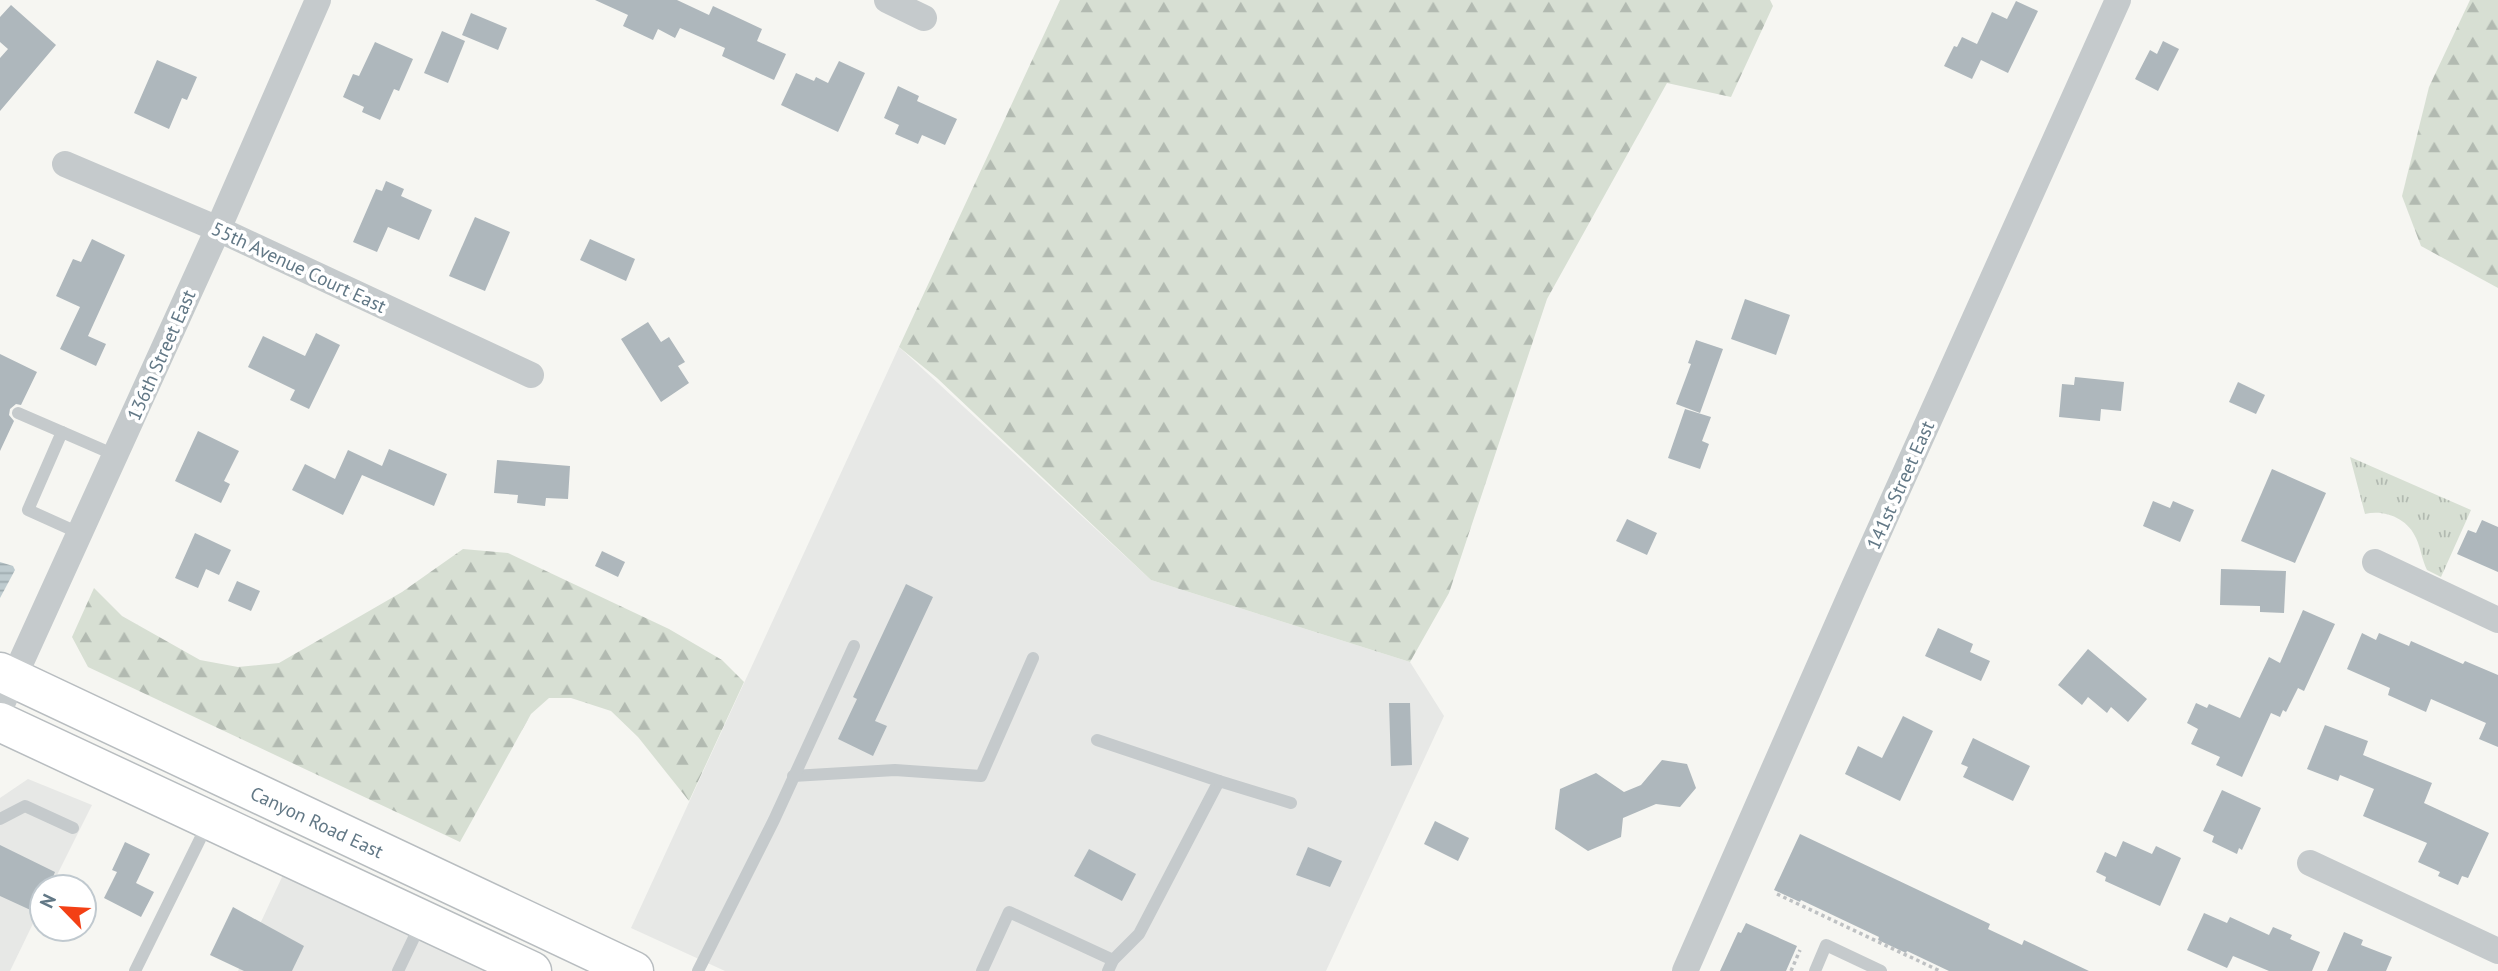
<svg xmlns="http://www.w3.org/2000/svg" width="2498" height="971" font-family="'PT Sans',sans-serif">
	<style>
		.built { fill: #e7e8e6 }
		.forest { fill: url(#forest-firs) }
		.park { fill: url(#park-tufts) }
		.water { fill: url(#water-rules) }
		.building { fill: #aeb7bc }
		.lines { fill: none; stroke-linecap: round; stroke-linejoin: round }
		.primary-casing { stroke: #b8bdc0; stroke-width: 41 }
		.path { stroke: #bec1c3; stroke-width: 3.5; stroke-dasharray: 3.5 3.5; stroke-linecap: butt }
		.lane { stroke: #c5cacc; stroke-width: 12 }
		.street { stroke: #c5cacc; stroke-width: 26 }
		.primary { stroke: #fff; stroke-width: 38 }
		.labels { text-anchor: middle; stroke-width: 7; stroke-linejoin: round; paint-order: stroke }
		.street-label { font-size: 19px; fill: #627886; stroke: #fff }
	</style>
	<defs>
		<pattern id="forest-firs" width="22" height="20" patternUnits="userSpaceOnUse" patternTransform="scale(1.75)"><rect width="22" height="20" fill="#d7dfd3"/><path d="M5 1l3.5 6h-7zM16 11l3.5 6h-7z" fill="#b2bab1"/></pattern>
		<pattern id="park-tufts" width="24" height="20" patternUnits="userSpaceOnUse" patternTransform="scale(1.75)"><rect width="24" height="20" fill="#d7dfd3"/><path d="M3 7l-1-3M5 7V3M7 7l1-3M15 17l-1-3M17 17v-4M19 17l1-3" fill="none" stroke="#b2bab1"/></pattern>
		<pattern id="water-rules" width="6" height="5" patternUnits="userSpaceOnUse" patternTransform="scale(1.75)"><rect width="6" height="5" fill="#becbcf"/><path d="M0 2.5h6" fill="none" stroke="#9eaaae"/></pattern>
	</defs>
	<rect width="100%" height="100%" fill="#f6f6f2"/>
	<g class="built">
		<path d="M 899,347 L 1151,580 L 1410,662 L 1444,716 L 1326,971 L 725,971 L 631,928 Z"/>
		<path d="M 28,779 L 92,805 L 51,887 L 42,887 L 42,905 L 10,971 L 0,971 L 0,798 Z"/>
		<path d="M 283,875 L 486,971 L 238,971 Z"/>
	</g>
	<g class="forest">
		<path d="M 1060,0 L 1770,0 L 1773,6 L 1731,97 L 1667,83 L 1547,299 L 1449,593 L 1410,662 L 1151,580 L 937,378 L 899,347 Z"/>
		<path d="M 2470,0 L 2498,0 L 2498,288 L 2421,246 L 2402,196 L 2429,87 Z"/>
		<path d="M 463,549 L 508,553 L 669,629 L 722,660 L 744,682 L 689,801 L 638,737 L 611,711 L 571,698 L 549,698 L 531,714 L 460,842 L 88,667 L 72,637 L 94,588 L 122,616 L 200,660 L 238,667 L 279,663 L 402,592 Z"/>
	</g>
	<path class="park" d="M 2350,457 L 2471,510 L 2441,577 L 2427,570 C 2422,560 2421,549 2416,538 C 2408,519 2385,509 2365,514 Z"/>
	<path class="water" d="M 0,562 L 13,566 L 15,570 L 0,598 Z"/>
	<g class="building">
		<path d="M 595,0 L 677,0 L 709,15 L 713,6 L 762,29 L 757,41 L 786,54 L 774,80 L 722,56 L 725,48 L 680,28 L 675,38 L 658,29 L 653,40 L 623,26 L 628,15 Z"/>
		<path d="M 2016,1 L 2038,11 L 2008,73 L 1981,60 L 1972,79 L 1944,66 L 1954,46 L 1957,47 L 1962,37 L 1977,44 L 1992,12 L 2007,19 Z"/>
		<path d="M 11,5 L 56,45 L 0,111 L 0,58 L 8,49 L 0,42 L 0,17 Z"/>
		<path d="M 471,13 L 507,28 L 498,50 L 462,35 Z"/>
		<path d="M 442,31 L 465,41 L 448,83 L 424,73 Z"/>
		<path d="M 2163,41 L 2179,49 L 2158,91 L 2135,79 L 2150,50 L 2157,54 Z"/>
		<path d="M 375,42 L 413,59 L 399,91 L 394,89 L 380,120 L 362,112 L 364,107 L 343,97 L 353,74 L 359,76 Z"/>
		<path d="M 157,60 L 197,77 L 187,100 L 182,98 L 169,129 L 134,113 Z"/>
		<path d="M 839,61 L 865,73 L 838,132 L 781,105 L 796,73 L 814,81 L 816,77 L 828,83 Z"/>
		<path d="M 898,86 L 919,96 L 917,101 L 957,119 L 945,145 L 922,135 L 918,144 L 895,134 L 899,125 L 884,118 Z"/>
		<path d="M 386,181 L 404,189 L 401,196 L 432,210 L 419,240 L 388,227 L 377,252 L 353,242 L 376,189 L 382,191 Z"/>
		<path d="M 475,217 L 510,232 L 485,291 L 449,276 Z"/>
		<path d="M 92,239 L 125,255 L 88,336 L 106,344 L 96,366 L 60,349 L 80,307 L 56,296 L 73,259 L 81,262 Z"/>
		<path d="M 590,239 L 635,259 L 626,281 L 580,260 Z"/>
		<path d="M 1745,299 L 1790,315 L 1776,355 L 1731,339 Z"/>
		<path d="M 648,322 L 661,342 L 669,337 L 685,362 L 678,366 L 689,383 L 661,402 L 621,339 Z"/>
		<path d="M 316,333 L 340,345 L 309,409 L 290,400 L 295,390 L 248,367 L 263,336 L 305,356 Z"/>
		<path d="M 1696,340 L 1723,349 L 1700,413 L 1676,404 L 1691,364 L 1688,363 Z"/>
		<path d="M 0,354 L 37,372 L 21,405 L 16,404 L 10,409 L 9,415 L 14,421 L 0,451 Z"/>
		<path d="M 2075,377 L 2124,382 L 2121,411 L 2101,409 L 2100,421 L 2059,417 L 2062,384 L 2074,385 Z"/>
		<path d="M 2238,382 L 2265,395 L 2256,414 L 2229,402 Z"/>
		<path d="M 1685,409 L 1711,417 L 1702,441 L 1709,444 L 1700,469 L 1668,458 Z"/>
		<path d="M 198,431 L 239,451 L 224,481 L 230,484 L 221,503 L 175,481 Z"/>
		<path d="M 389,449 L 447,474 L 434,506 L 362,475 L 343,515 L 292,490 L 305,464 L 335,479 L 348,450 L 382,466 Z"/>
		<path d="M 497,460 L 570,466 L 568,499 L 546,498 L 545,506 L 517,503 L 518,495 L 494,493 Z"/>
		<path d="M 2272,469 L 2326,493 L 2295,563 L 2241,541 Z"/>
		<path d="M 2153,501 L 2170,508 L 2173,501 L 2194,510 L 2180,542 L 2143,526 Z"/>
		<path d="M 1627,519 L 1657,533 L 1647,555 L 1616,541 Z"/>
		<path d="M 2482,520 L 2498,527 L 2498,572 L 2457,554 L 2468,530 L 2476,533 Z"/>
		<path d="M 195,533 L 231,550 L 219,575 L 206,569 L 198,588 L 175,578 Z"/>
		<path d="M 602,551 L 625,562 L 618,577 L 595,566 Z"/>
		<path d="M 2221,569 L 2286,571 L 2284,613 L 2260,612 L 2260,606 L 2220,605 Z"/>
		<path d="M 237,581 L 260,591 L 251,611 L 228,601 Z"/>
		<path d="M 906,584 L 933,597 L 875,721 L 887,726 L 873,756 L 838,739 L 857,699 L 853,697 Z"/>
		<path d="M 2303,610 L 2335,624 L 2304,691 L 2298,688 L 2286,712 L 2283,710 L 2280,717 L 2271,713 L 2242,777 L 2216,765 L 2220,757 L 2191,744 L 2198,729 L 2187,723 L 2196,703 L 2207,708 L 2209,704 L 2240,718 L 2269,657 L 2280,663 Z"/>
		<path d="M 1938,628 L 1973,644 L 1970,652 L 1990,661 L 1981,681 L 1925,656 Z"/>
		<path d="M 2362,633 L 2376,640 L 2379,633 L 2409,646 L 2411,641 L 2463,664 L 2465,661 L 2498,675 L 2498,747 L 2479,739 L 2486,723 L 2431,699 L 2426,712 L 2388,695 L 2390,688 L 2347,669 Z"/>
		<path d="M 2088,649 L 2147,699 L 2128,722 L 2111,707 L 2107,713 L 2088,697 L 2082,705 L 2058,685 Z"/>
		<path d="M 1389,703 L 1410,703 L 1412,765 L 1391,766 Z"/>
		<path d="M 1903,716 L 1933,731 L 1900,801 L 1845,774 L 1858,746 L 1882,758 Z"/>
		<path d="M 2325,725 L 2368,741 L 2363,755 L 2432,783 L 2424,803 L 2489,833 L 2468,878 L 2462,876 L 2458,885 L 2438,876 L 2440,872 L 2418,862 L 2427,843 L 2363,816 L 2374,789 L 2340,775 L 2338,781 L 2307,769 Z"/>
		<path d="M 1973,738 L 2030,766 L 2013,801 L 1963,777 L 1968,767 L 1961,764 Z"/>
		<path d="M 1662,760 L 1687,764 L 1696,788 L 1680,807 L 1656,804 L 1623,818 L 1621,837 L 1588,851 L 1555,829 L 1560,789 L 1596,773 L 1624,792 L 1641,785 Z"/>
		<path d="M 2222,790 L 2261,808 L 2242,850 L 2239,848 L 2237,854 L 2212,842 L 2214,836 L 2203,831 Z"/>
		<path d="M 1435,821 L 1469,838 L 1458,861 L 1424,844 Z"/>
		<path d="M 1800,834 L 1990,924 L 1988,929 L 2022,945 L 2024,940 L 2089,971 L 1949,971 L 1907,951 L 1906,953 L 1878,940 L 1879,937 L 1801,900 L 1800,902 L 1774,890 Z"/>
		<path d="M 2123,841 L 2152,854 L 2156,846 L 2181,858 L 2160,906 L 2105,881 L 2106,877 L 2096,872 L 2105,852 L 2116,857 Z"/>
		<path d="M 125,842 L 150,854 L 136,883 L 154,892 L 141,917 L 104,898 L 117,872 L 112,870 Z"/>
		<path d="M 0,845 L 55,872 L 49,887 L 42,887 L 42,902 L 37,913 L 0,896 Z"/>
		<path d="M 1308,847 L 1342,861 L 1330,887 L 1296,875 Z"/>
		<path d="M 1089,849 L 1136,874 L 1122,901 L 1074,876 Z"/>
		<path d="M 233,907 L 304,946 L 292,971 L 244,971 L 210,955 Z"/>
		<path d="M 2204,913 L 2227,923 L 2230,917 L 2269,935 L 2273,927 L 2292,935 L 2290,939 L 2320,952 L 2312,971 L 2269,971 L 2233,956 L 2227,968 L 2187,950 Z"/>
		<path d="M 1746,923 L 1797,946 L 1786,971 L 1720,971 L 1738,932 L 1741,933 Z"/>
		<path d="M 2344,932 L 2363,940 L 2361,945 L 2392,957 L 2386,971 L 2327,971 Z"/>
	</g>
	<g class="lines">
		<g class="primary-casing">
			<g id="primary">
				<path d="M 0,672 L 634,971"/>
				<path d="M 0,722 L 532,971"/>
			</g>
		</g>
		<g class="path">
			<path d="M 1777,894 L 1940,971"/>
			<path d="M 1791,971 L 1800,950"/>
		</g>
		<g class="lane">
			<path d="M 18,413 L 62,432"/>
			<path d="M 79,533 L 28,510 L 62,432 L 115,455"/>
			<path d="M 1097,740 L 1219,781 L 1139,934 L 1113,960"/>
			<path d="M 793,776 L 895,770 L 981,776 L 1033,658"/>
			<path d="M 1219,781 L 1291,803"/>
			<path d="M 0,819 L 25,806 L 73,828"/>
			<path d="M 135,971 L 208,823"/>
			<path d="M 398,971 L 421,923"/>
			<path d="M 698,971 L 774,820 L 854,646"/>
			<path d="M 982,971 L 1009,912 L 1113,960 L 1108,971"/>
			<path d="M 1815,971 L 1826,945 L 1881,971"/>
		</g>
		<g class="street">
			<path d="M 887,0 L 924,18"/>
			<path d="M 65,164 L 218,229 L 531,375"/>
			<path d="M 2375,562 L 2498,620"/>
			<path d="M 0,708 L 218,229 L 318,0"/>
			<path d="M 2310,863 L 2498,951"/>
			<path d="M 1685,971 L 1853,589 L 2118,0"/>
		</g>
		<use href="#primary" class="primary"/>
	</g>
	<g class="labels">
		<g class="street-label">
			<text transform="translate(299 267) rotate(25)" y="7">55th Avenue Court East</text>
			<text transform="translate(161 355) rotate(-66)" y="7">136th Street East</text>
			<text transform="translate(1900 485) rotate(-66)" y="7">141st Street East</text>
			<text transform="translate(317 822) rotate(25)" y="7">Canyon Road East</text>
		</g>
	</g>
	<g transform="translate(63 908) rotate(295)"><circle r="33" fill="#ffffff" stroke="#c0c9cf" stroke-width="2"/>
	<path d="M0-5L12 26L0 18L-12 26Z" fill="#f34015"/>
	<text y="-10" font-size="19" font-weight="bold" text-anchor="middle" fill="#627886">N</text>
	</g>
</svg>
